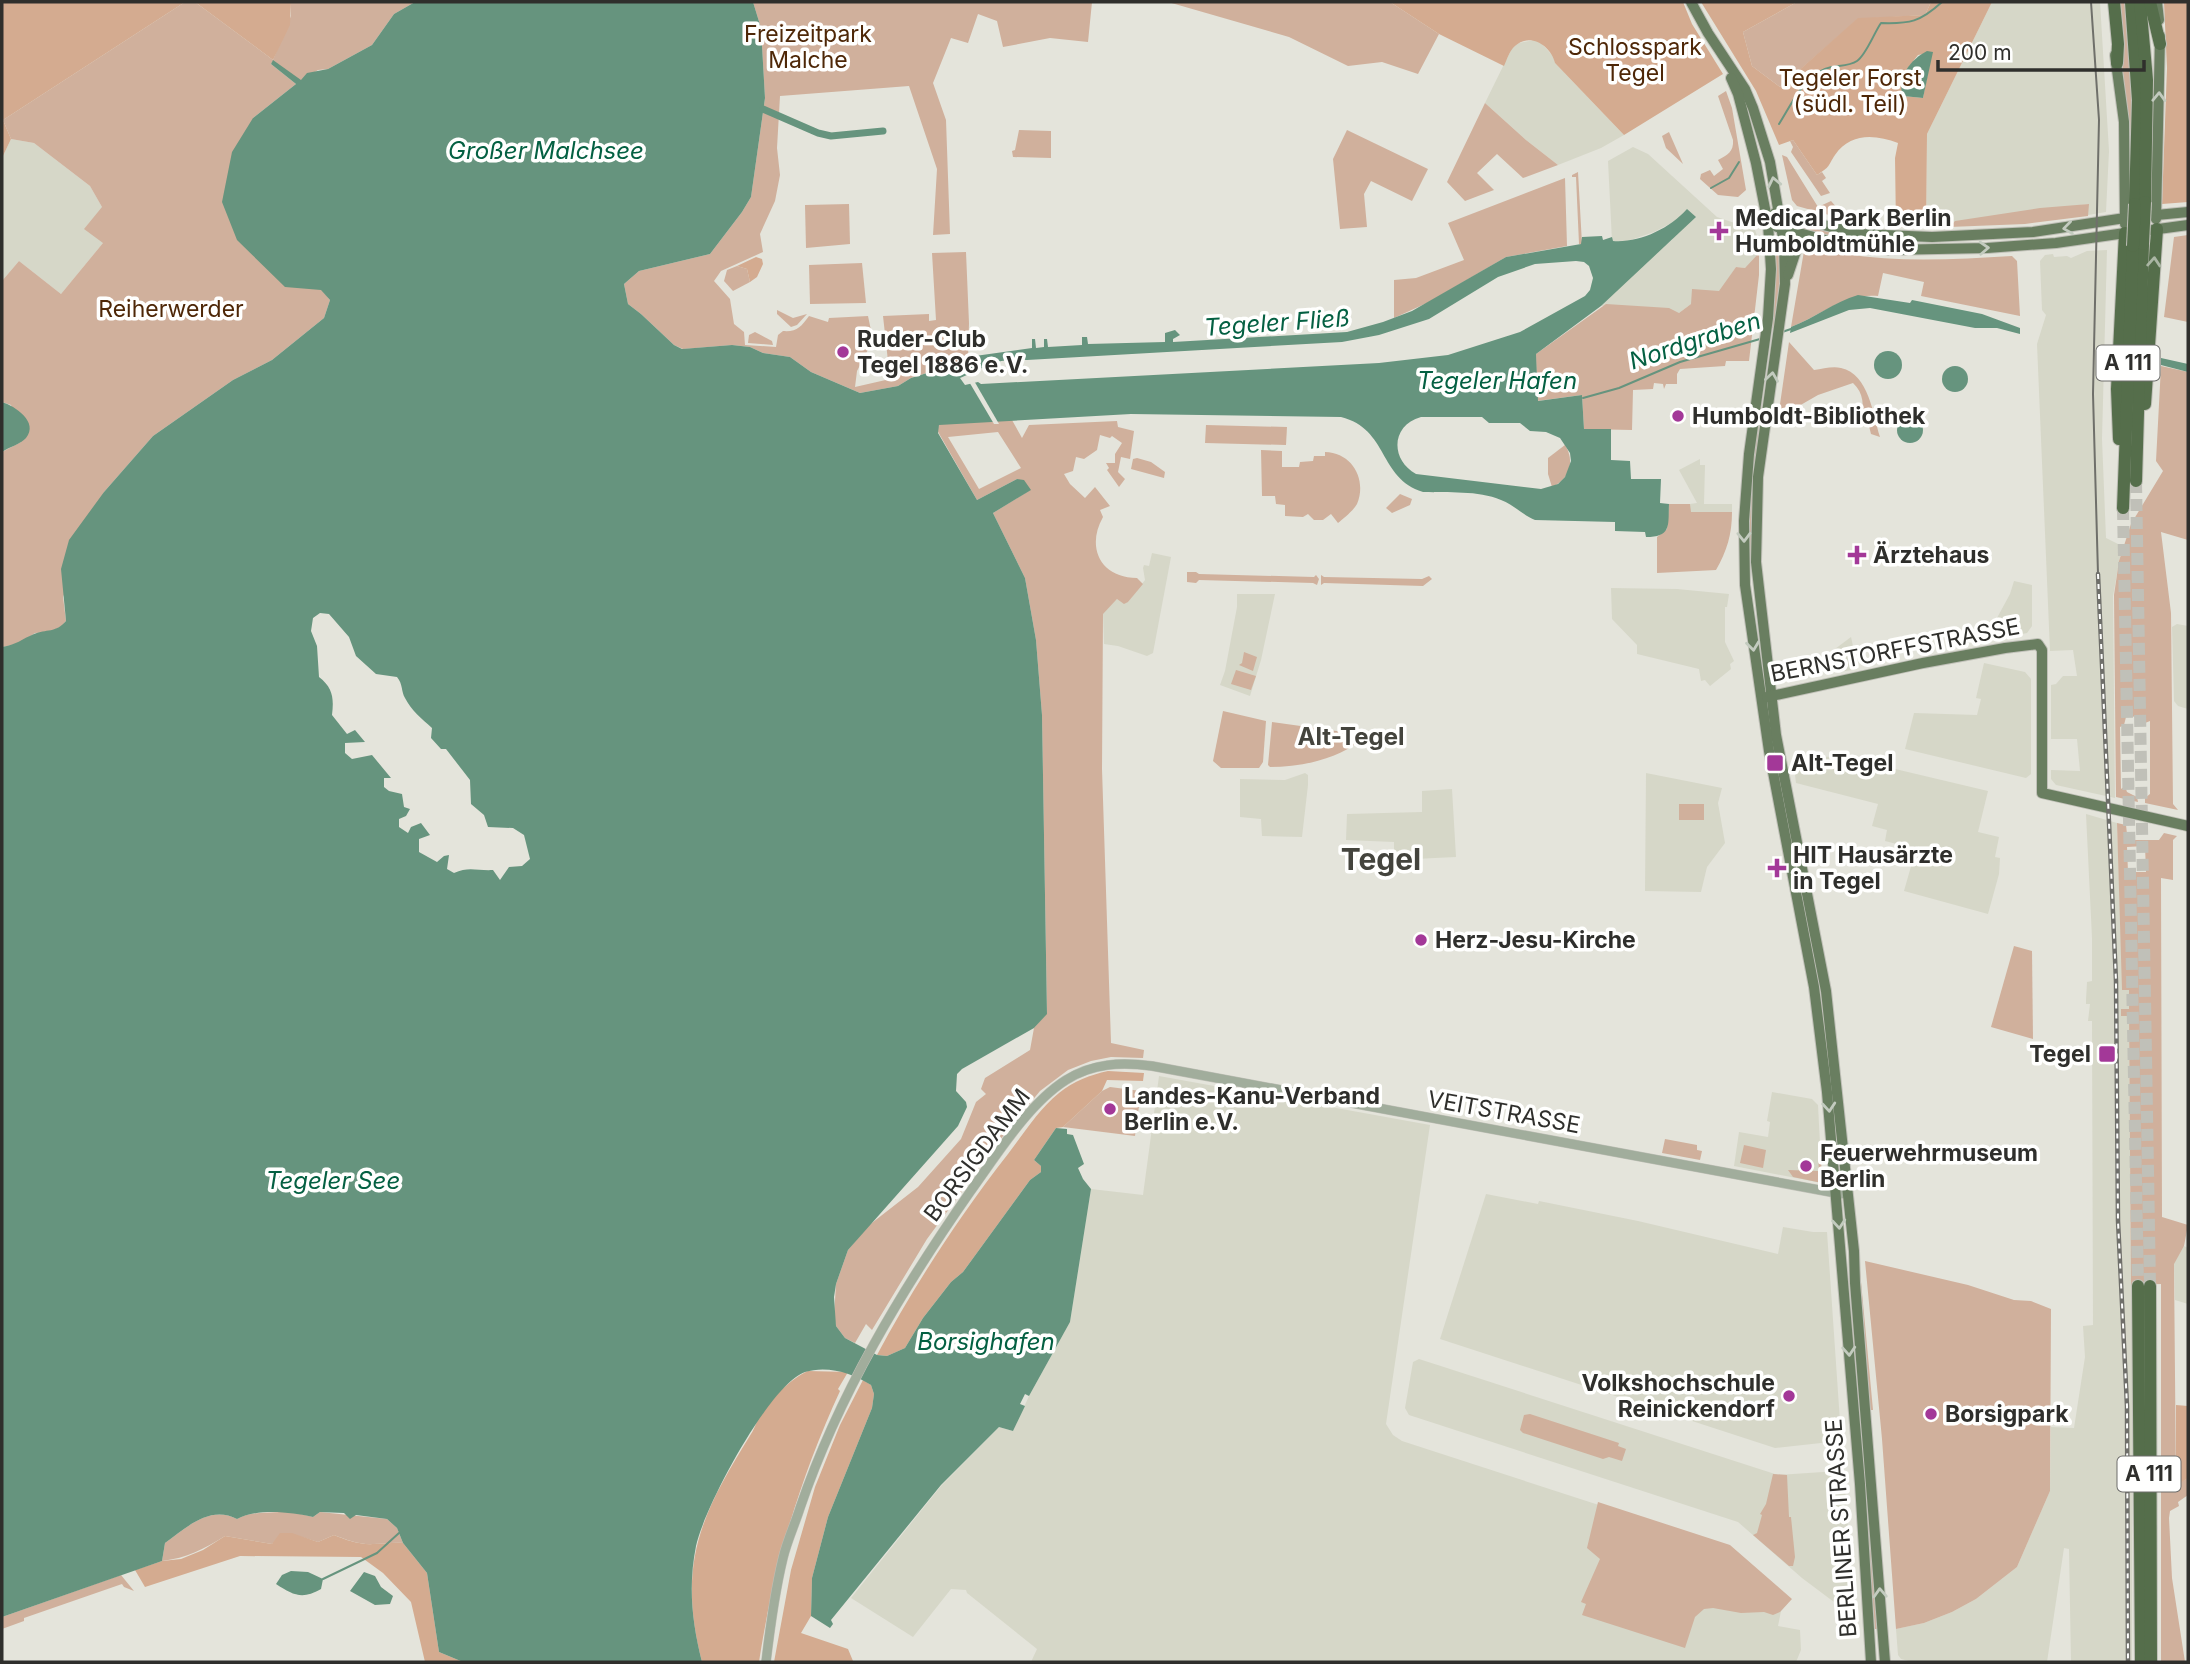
<svg xmlns="http://www.w3.org/2000/svg" width="2190" height="1664" font-family="Inter,sans-serif">
	<style>
		.built { fill: #d6d7c8 }
		.green { fill: #d0b09c; fill-rule: evenodd }
		.forest { fill: #d4ab90; fill-rule: evenodd }
		.water { fill: #66947e; fill-rule: evenodd }
		.pier { fill: #e4e4db }
		.lines { fill: none; stroke-linecap: round; stroke-linejoin: round }
		.stream { stroke: #66947e; stroke-width: 2 }
		.canal { stroke: #66947e; stroke-width: 7 }
		.highway-tunnel { stroke: #c0c0b8; stroke-width: 12; stroke-dasharray: 12 6; stroke-linecap: butt }
		.minor-casing { stroke: #c0c0b8; stroke-width: 10 }
		.major-casing { stroke: #c0c0b8; stroke-width: 12 }
		.highway-casing { stroke: #c0c0b8; stroke-width: 14 }
		.minor { stroke: #a1ad9c; stroke-width: 9 }
		.major { stroke: #697e60; stroke-width: 10 }
		.highway { stroke: #556e4b; stroke-width: 12 }
		.tram { stroke: #6f6f6a; stroke-width: 2 }
		.rail-casing { stroke: #6f6f6a; stroke-width: 4.5 }
		.rail { stroke: #fffffe; stroke-width: 2; stroke-dasharray: 5; stroke-linecap: butt }
		.highway-bridge-casing { stroke: #c0c0b8; stroke-width: 14; stroke-linecap: butt }
		.highway-bridge { stroke: #556e4b; stroke-width: 12 }
		.oneway { stroke: #c3cbbf }
		.oneway2 { stroke: #aab6a4 }
		.poi-dot { fill: #a33898; stroke: #fffffe; stroke-width: 2.5 }
		.labels { text-anchor: middle; stroke-width: 7; stroke-linejoin: round; paint-order: stroke }
		.shield { fill: #fffffe; stroke: #6d6d6b; stroke-width: 2 }
		.shield-label { font-size: 21px; font-weight: bold; fill: #2f2f2c }
		.park-label { font-size: 23px; fill: #4e2707; stroke: #fffffe }
		.poi-label { font-size: 23px; font-weight: bold; fill: #2f2f2c; stroke: #fffffe; text-anchor: start }
		.street-label { font-size: 23px; fill: #2f2f2c; stroke: #fffffe }
		.water-label { font-size: 24px; font-style: italic; fill: #046042; stroke: #fffffe }
		.neighbourhood-label { font-size: 24px; font-weight: bold; fill: #44443d; stroke: #fffffe }
		.district-label { font-size: 30px; font-weight: bold; fill: #44443d; stroke: #fffffe }
	</style>
	<rect width="100%" height="100%" fill="#e4e4db"/>
	<g class="built">
		<path d="M 1992,2 L 2100,2 L 2109,151 L 2106,212 L 2088,215 L 2088,204 L 1953,222 L 1949,227 L 1926,228 L 1927,134 Z"/>
		<path d="M 1534,40 L 1541,43 L 1554,57 L 1555,63 L 1624,135 L 1601,148 L 1558,165 L 1526,140 L 1485,103 L 1512,48 L 1519,43 Z"/>
		<path d="M 11,139 L 34,143 L 90,186 L 102,207 L 103,243 L 61,294 L 19,261 L 2,281 L 2,158 Z"/>
		<path d="M 1633,147 L 1648,154 L 1717,217 L 1755,230 L 1758,239 L 1759,253 L 1749,265 L 1745,268 L 1736,267 L 1720,291 L 1691,304 L 1679,313 L 1601,306 L 1650,258 L 1672,240 L 1687,210 L 1677,220 L 1654,232 L 1625,242 L 1612,241 L 1608,161 Z"/>
		<path d="M 2107,250 L 2102,439 L 2106,538 L 2122,546 L 2113,596 L 2115,798 L 2056,785 L 2051,779 L 2051,770 L 2080,771 L 2077,739 L 2051,739 L 2051,685 L 2056,684 L 2063,676 L 2077,676 L 2073,650 L 2050,651 L 2037,344 L 2046,315 L 2042,310 L 2040,261 L 2045,255 L 2053,254 L 2054,257 L 2067,256 L 2071,258 L 2087,251 Z"/>
		<path d="M 1700,459 L 1700,465 L 1705,465 L 1704,504 L 1732,504 L 1732,512 L 1690,512 L 1690,504 L 1697,503 L 1679,470 Z"/>
		<path d="M 1152,553 L 1171,557 L 1153,653 L 1147,656 L 1118,646 L 1104,644 L 1103,613 L 1117,599 L 1128,602 L 1145,580 L 1143,568 L 1144,565 L 1149,566 Z"/>
		<path d="M 2014,581 L 2032,585 L 2032,626 L 2027,633 L 1993,640 L 1991,629 L 2010,594 Z"/>
		<path d="M 1611,588 L 1677,589 L 1729,594 L 1727,607 L 1725,607 L 1725,642 L 1734,661 L 1730,664 L 1731,669 L 1710,686 L 1705,680 L 1701,681 L 1699,669 L 1637,654 L 1637,645 L 1612,619 Z"/>
		<path d="M 1237,594 L 1275,594 L 1261,660 L 1250,696 L 1220,685 L 1225,671 L 1237,607 Z"/>
		<path d="M 2177,624 L 2188,626 L 2188,709 L 2178,706 L 2174,701 L 2172,627 Z"/>
		<path d="M 1851,637 L 1858,669 L 1839,672 L 1835,649 Z"/>
		<path d="M 1984,663 L 2025,672 L 2031,679 L 2031,774 L 2026,778 L 1905,749 L 1914,713 L 1977,715 L 1981,699 L 1976,698 Z"/>
		<path d="M 1797,754 L 1853,759 L 1988,791 L 1978,832 L 1999,837 L 1995,857 L 2000,858 L 1999,874 L 1988,914 L 1904,891 L 1916,849 L 1885,841 L 1887,830 L 1872,826 L 1878,804 L 1796,783 L 1793,759 Z"/>
		<path d="M 1305,773 L 1308,775 L 1308,785 L 1302,837 L 1262,836 L 1261,819 L 1240,817 L 1240,779 L 1285,780 Z"/>
		<path d="M 1646,773 L 1722,788 L 1718,803 L 1725,843 L 1707,867 L 1701,892 L 1645,891 Z"/>
		<path d="M 1452,789 L 1456,857 L 1394,860 L 1394,842 L 1346,840 L 1347,814 L 1422,812 L 1422,791 Z"/>
		<path d="M 2086,814 L 2117,823 L 2123,989 L 2129,990 L 2129,1009 L 2121,1009 L 2121,1015 L 2129,1015 L 2131,1284 L 2133,1285 L 2132,1662 L 2071,1662 L 2069,1549 L 2064,1548 L 2047,1662 L 1913,1662 L 1901,1659 L 1898,1655 L 1896,1629 L 1924,1623 L 1952,1612 L 1976,1599 L 2017,1567 L 2050,1491 L 2051,1427 L 2074,1428 L 2085,1357 L 2083,1326 L 2093,1325 L 2092,1021 L 2088,1021 L 2090,1004 L 2086,1004 L 2086,1000 L 2087,982 L 2092,981 L 2092,938 Z"/>
		<path d="M 1159,1076 L 1430,1125 L 1386,1424 L 1393,1435 L 1402,1441 L 1722,1545 L 1788,1603 L 1781,1611 L 1778,1626 L 1800,1630 L 1801,1650 L 1796,1662 L 1031,1662 L 1037,1649 L 967,1593 L 966,1590 L 951,1589 L 913,1637 L 851,1598 L 941,1486 L 999,1427 L 1013,1431 L 1029,1396 L 1070,1322 L 1091,1189 L 1143,1195 Z"/>
		<path d="M 1772,1092 L 1812,1099 L 1818,1105 L 1822,1183 L 1734,1166 L 1739,1132 L 1768,1137 L 1770,1122 L 1767,1121 Z"/>
		<path d="M 1486,1194 L 1538,1204 L 1539,1201 L 1638,1221 L 1778,1254 L 1783,1227 L 1813,1232 L 1827,1232 L 1841,1436 L 1830,1442 L 1775,1448 L 1440,1339 Z"/>
		<path d="M 2184,1246 L 2188,1248 L 2188,1304 L 2175,1300 L 2174,1263 Z"/>
		<path d="M 1419,1359 L 1778,1475 L 1838,1471 L 1844,1474 L 1854,1611 L 1846,1611 L 1802,1578 L 1738,1522 L 1409,1415 L 1405,1408 L 1413,1362 Z"/>
	</g>
	<g class="green">
		<path d="M 185,2 L 195,2 L 273,60 L 291,16 L 291,2 L 415,2 L 394,14 L 372,45 L 328,69 L 318,70 L 301,81 L 273,61 L 271,64 L 296,84 L 253,118 L 285,286 L 321,289 L 330,300 L 324,318 L 272,360 L 233,380 L 153,436 L 104,492 L 63,597 L 66,621 L 61,627 L 48,632 L 35,633 L 20,643 L 3,647 L 2,452 L 21,442 L 11,405 L 2,402 L 2,281 L 19,261 L 61,294 L 103,243 L 84,229 L 102,207 L 90,186 L 34,143 L 11,139 L 3,120 Z"/>
		<path d="M 753,2 L 1092,2 L 1088,42 L 1050,38 L 1003,47 L 997,21 L 978,14 L 968,43 L 951,38 L 933,83 L 946,120 L 950,234 L 933,235 L 937,169 L 909,86 L 780,96 L 777,148 L 780,175 L 775,201 L 760,234 L 763,252 L 721,271 L 714,281 L 730,299 L 734,324 L 744,332 L 745,345 L 776,347 L 778,335 L 783,331 C 797,332 801,327 809,316 L 828,322 L 829,318 L 868,316 L 873,340 L 857,371 L 855,387 L 890,379 L 883,316 L 929,314 L 929,321 L 936,320 L 932,253 L 966,252 L 969,323 L 968,359 L 949,370 L 942,368 L 911,378 L 898,386 L 860,393 L 811,372 L 790,357 L 763,353 L 750,347 L 732,345 L 683,349 L 674,345 L 641,314 L 628,304 L 624,284 L 639,271 L 710,254 L 742,212 L 751,197 L 765,98 L 761,28 Z"/>
		<path d="M 1168,2 L 1390,2 L 1439,34 L 1418,74 L 1382,62 L 1348,66 L 1289,37 Z"/>
		<path d="M 1797,2 L 1931,2 L 1925,15 L 1858,19 L 1780,87 L 1752,66 L 1743,32 Z"/>
		<path d="M 2119,2 L 2126,2 L 2132,66 L 2132,161 L 2120,43 Z"/>
		<path d="M 1726,91 L 1732,108 L 1746,190 L 1738,197 L 1718,195 L 1700,179 L 1701,174 L 1710,170 L 1714,176 L 1723,169 L 1718,160 C 1727,155 1734,152 1733,140 L 1718,96 Z"/>
		<path d="M 1485,103 L 1526,140 L 1558,165 L 1523,178 L 1497,154 L 1477,173 L 1494,190 L 1465,201 L 1447,182 Z"/>
		<path d="M 1019,130 L 1051,131 L 1051,158 L 1013,157 L 1012,151 L 1015,150 Z"/>
		<path d="M 1347,130 L 1428,169 L 1412,201 L 1371,181 L 1364,194 L 1367,227 L 1340,229 L 1333,159 Z"/>
		<path d="M 1669,132 L 1683,164 L 1666,148 L 1662,136 Z"/>
		<path d="M 1793,140 L 1817,175 L 1822,172 L 1826,178 L 1822,181 L 1830,193 L 1821,196 L 1791,152 L 1793,147 L 1790,141 Z"/>
		<path d="M 1782,155 L 1787,157 L 1818,207 L 1831,201 L 1846,218 L 1854,222 L 1797,206 L 1792,200 Z"/>
		<path d="M 1578,172 L 1582,244 L 1579,244 L 1576,177 L 1572,177 L 1572,175 Z"/>
		<path d="M 1565,178 L 1567,246 L 1506,257 L 1429,302 L 1394,318 L 1394,280 L 1416,278 L 1464,260 L 1448,223 Z"/>
		<path d="M 849,204 L 850,244 L 806,248 L 805,205 Z"/>
		<path d="M 2089,204 L 2088,216 L 2025,224 L 1949,227 L 1955,221 L 2040,208 Z"/>
		<path d="M 1795,223 L 1832,233 L 1868,239 L 1870,243 L 1847,242 L 1795,227 Z"/>
		<path d="M 2188,235 L 2188,322 L 2164,317 L 2174,237 Z"/>
		<path d="M 1774,239 L 1779,240 L 1781,271 L 1774,327 L 1772,328 L 1775,287 Z"/>
		<path d="M 1810,247 C 1877,264 1944,260 2012,256 L 2017,261 L 2020,316 L 1921,296 L 1924,282 L 1883,273 L 1878,296 C 1844,293 1822,315 1791,327 L 1804,251 Z"/>
		<path d="M 1759,253 L 1759,275 L 1749,361 L 1726,361 L 1725,366 L 1680,369 L 1677,374 L 1677,384 L 1666,384 L 1664,389 L 1663,384 L 1654,383 L 1653,389 L 1633,390 L 1632,430 L 1584,429 L 1582,395 L 1537,401 L 1536,354 L 1606,304 L 1669,308 L 1679,313 L 1691,304 L 1692,289 L 1719,291 L 1736,267 L 1745,268 Z"/>
		<path d="M 862,263 L 866,303 L 810,304 L 809,265 Z"/>
		<path d="M 737,266 L 747,269 L 750,282 L 733,291 L 724,281 L 727,270 Z"/>
		<path d="M 777,310 L 793,318 L 807,314 L 797,325 L 791,327 L 777,314 Z"/>
		<path d="M 755,332 L 772,341 L 773,345 L 748,343 L 749,335 Z"/>
		<path d="M 1789,342 L 1814,370 C 1823,369 1832,366 1841,368 C 1869,374 1873,415 1880,437 L 1871,434 L 1869,426 L 1861,420 C 1864,406 1864,393 1853,383 L 1818,395 L 1778,418 Z"/>
		<path d="M 2161,366 L 2188,372 L 2188,540 L 2161,532 L 2171,613 L 2173,804 L 2178,810 L 2145,803 L 2145,798 L 2150,794 L 2150,721 L 2145,723 L 2145,716 L 2126,717 L 2124,725 L 2120,727 L 2121,789 L 2125,786 L 2127,792 L 2137,797 L 2138,802 L 2116,797 L 2114,595 L 2119,561 L 2131,524 L 2163,471 L 2156,461 Z"/>
		<path d="M 1761,408 L 1754,474 L 1751,562 L 1750,562 C 1749,512 1748,457 1761,408 Z"/>
		<path d="M 1012,420 L 1022,438 L 1029,425 L 1117,421 L 1118,427 L 1134,431 L 1130,459 L 1121,457 L 1118,472 L 1125,479 L 1119,487 L 1107,470 L 1109,468 L 1106,463 L 1115,463 L 1115,454 L 1122,443 L 1112,436 L 1110,438 L 1100,435 L 1097,450 L 1084,459 L 1076,457 L 1073,471 L 1064,474 L 1070,484 L 1085,498 L 1095,487 L 1110,506 L 1100,510 L 1103,517 C 1086,547 1100,578 1137,578 L 1143,584 L 1128,602 L 1124,604 L 1117,599 L 1103,614 L 1102,769 L 1111,1043 L 1144,1050 L 1143,1058 L 1111,1057 L 1091,1061 L 1068,1070 L 1040,1091 L 999,1141 L 927,1239 L 872,1330 L 866,1324 L 855,1343 L 845,1338 L 836,1326 L 834,1317 L 836,1284 L 848,1250 L 868,1226 L 918,1187 L 961,1139 L 976,1102 L 986,1094 L 981,1089 L 985,1078 L 1030,1050 L 1034,1028 L 1047,1013 L 1042,715 L 1036,640 L 1025,578 L 993,513 L 1030,490 L 1017,479 L 977,500 L 937,430 L 939,425 L 942,423 ZM 998,432 L 1021,468 L 979,489 L 948,437 Z"/>
		<path d="M 1206,425 L 1287,427 L 1286,445 L 1205,443 Z"/>
		<path d="M 1565,445 C 1575,461 1570,479 1552,487 L 1548,474 L 1548,458 Z"/>
		<path d="M 1261,450 L 1282,451 L 1282,467 L 1299,467 L 1300,462 L 1313,461 L 1314,456 L 1325,456 L 1325,452 C 1353,453 1367,480 1357,504 C 1353,511 1343,519 1338,523 L 1331,514 L 1323,520 L 1314,520 L 1308,514 L 1303,517 L 1285,516 L 1285,505 L 1276,504 L 1275,496 L 1262,496 Z"/>
		<path d="M 1137,458 L 1151,462 L 1165,472 L 1164,478 L 1131,469 L 1133,459 Z"/>
		<path d="M 1400,494 L 1412,499 L 1410,505 L 1392,513 L 1386,508 Z"/>
		<path d="M 1669,504 L 1690,504 L 1691,512 L 1732,512 C 1732,534 1727,551 1716,570 L 1657,573 L 1657,537 L 1667,529 Z"/>
		<path d="M 1187,572 L 1196,572 L 1199,574 L 1314,577 L 1316,575 L 1319,579 L 1317,585 L 1313,583 L 1199,580 L 1196,583 L 1187,582 Z"/>
		<path d="M 1321,575 L 1324,577 L 1422,579 L 1429,576 L 1432,579 L 1423,586 L 1324,583 L 1321,585 Z"/>
		<path d="M 1244,652 L 1257,657 L 1253,671 L 1239,665 L 1242,663 Z"/>
		<path d="M 1236,670 L 1256,676 L 1251,690 L 1231,684 Z"/>
		<path d="M 1223,711 L 1266,721 L 1263,762 L 1259,768 L 1221,768 L 1213,761 Z"/>
		<path d="M 1272,722 L 1358,734 L 1360,741 C 1334,760 1301,767 1270,767 L 1268,765 Z"/>
		<rect x="1679" y="804" width="25" height="16"/>
		<path d="M 2117,823 L 2126,825 L 2127,834 L 2133,840 L 2159,840 L 2164,833 L 2177,836 L 2173,840 L 2173,880 L 2161,878 L 2162,1217 L 2188,1225 L 2184,1246 L 2174,1264 L 2176,1485 L 2188,1478 L 2188,1495 L 2178,1502 L 2179,1506 L 2170,1511 L 2169,1518 L 2172,1578 L 2185,1662 L 2161,1662 L 2161,1284 L 2131,1285 L 2129,1016 L 2121,1016 L 2121,1009 L 2129,1009 L 2129,990 L 2122,990 ZM 2145,846 L 2146,872 L 2128,872 L 2127,847 Z"/>
		<path d="M 2014,946 L 2032,951 L 2033,1039 L 1991,1027 Z"/>
		<path d="M 1110,1087 L 1141,1091 L 1135,1136 L 1063,1127 L 1102,1091 Z"/>
		<path d="M 1665,1139 L 1697,1145 L 1697,1150 L 1702,1151 L 1700,1160 L 1662,1153 Z"/>
		<path d="M 1744,1145 L 1766,1150 L 1763,1168 L 1740,1163 Z"/>
		<path d="M 1818,1156 L 1821,1157 L 1822,1183 L 1793,1177 L 1788,1170 L 1819,1171 Z"/>
		<path d="M 1859,1260 L 1873,1410 L 1870,1410 L 1861,1287 L 1858,1285 Z"/>
		<path d="M 1865,1261 L 1968,1285 L 2014,1300 L 2031,1301 L 2051,1309 L 2050,1491 L 2017,1567 L 1976,1599 L 1952,1612 L 1924,1623 L 1896,1629 L 1882,1439 Z"/>
		<path d="M 1530,1414 L 1619,1443 L 1618,1446 L 1626,1449 L 1622,1461 L 1609,1457 L 1603,1459 L 1523,1433 L 1520,1430 L 1524,1415 Z"/>
		<path d="M 1773,1474 L 1787,1475 L 1789,1517 L 1791,1517 L 1795,1557 L 1793,1566 L 1789,1566 L 1753,1535 L 1757,1533 L 1762,1515 L 1760,1514 L 1766,1504 Z"/>
		<path d="M 1862,1475 L 1865,1475 L 1878,1629 L 1875,1629 Z"/>
		<path d="M 1598,1502 L 1730,1545 L 1792,1599 L 1780,1612 L 1773,1615 L 1764,1612 L 1741,1613 L 1713,1608 L 1704,1609 L 1695,1617 L 1685,1648 L 1582,1615 L 1586,1604 L 1581,1602 L 1600,1559 L 1587,1548 Z"/>
		<path d="M 288,1511 L 313,1517 L 320,1512 L 387,1519 L 397,1528 L 403,1543 C 393,1542 384,1544 374,1544 C 360,1545 347,1540 334,1535 L 318,1542 L 292,1534 L 272,1544 L 225,1536 C 204,1549 187,1558 162,1561 L 165,1543 C 187,1527 210,1505 237,1519 C 253,1510 270,1514 288,1511 Z"/>
		<path d="M 121,1575 L 134,1591 L 124,1587 L 122,1584 L 24,1618 L 24,1621 L 2,1629 L 2,1617 Z"/>
	</g>
	<g class="forest">
		<path d="M 2,2 L 185,2 L 3,120 L 11,139 L 2,158 Z"/>
		<path d="M 195,2 L 291,2 L 290,25 L 273,60 Z"/>
		<path d="M 1390,2 L 1683,2 L 1692,24 L 1723,74 L 1624,135 L 1555,63 C 1551,46 1530,32 1515,46 C 1509,51 1507,60 1504,66 L 1439,34 Z"/>
		<path d="M 1701,2 L 1797,2 L 1743,32 L 1752,66 L 1780,87 L 1858,18 L 1925,15 L 1931,2 L 1992,2 L 1927,134 L 1926,228 L 1896,227 L 1895,158 L 1898,143 C 1876,135 1851,132 1835,155 C 1827,167 1831,166 1817,175 L 1793,140 L 1779,145 L 1756,91 ZM 1932,52 L 1923,98 L 1903,96 C 1900,75 1905,72 1918,55 Z"/>
		<path d="M 2164,2 L 2188,2 L 2188,202 L 2162,204 L 2167,68 Z"/>
		<path d="M 756,257 L 762,259 L 763,264 L 757,277 L 750,282 L 747,269 L 737,266 Z"/>
		<path d="M 1108,1071 L 1144,1073 L 1143,1081 L 1107,1080 L 1102,1091 L 1063,1127 L 1056,1128 L 1034,1160 L 1041,1166 L 1041,1172 L 1030,1180 L 963,1272 L 951,1282 L 923,1318 L 905,1348 L 887,1356 L 877,1355 C 914,1286 958,1218 1008,1154 C 1024,1133 1039,1109 1059,1093 C 1074,1081 1090,1075 1108,1071 Z"/>
		<path d="M 808,1371 L 848,1372 L 838,1389 L 840,1391 C 800,1478 773,1568 759,1662 L 702,1662 C 677,1564 700,1516 751,1434 C 755,1428 757,1420 760,1415 C 771,1399 790,1379 808,1371 Z"/>
		<path d="M 863,1380 L 871,1385 L 874,1394 L 872,1408 L 828,1517 L 812,1578 L 811,1616 L 801,1633 L 848,1649 L 853,1661 L 774,1662 L 791,1570 L 815,1487 L 840,1425 Z"/>
		<path d="M 2176,1405 L 2188,1406 L 2188,1478 L 2176,1486 Z"/>
		<path d="M 280,1533 L 292,1533 L 318,1542 L 334,1535 C 346,1540 360,1545 374,1544 C 384,1544 393,1542 403,1543 L 427,1573 L 439,1652 L 463,1662 L 425,1662 L 411,1602 L 383,1573 L 361,1557 L 240,1556 L 145,1587 L 135,1570 L 162,1561 L 181,1559 L 203,1550 L 225,1536 L 272,1544 Z"/>
	</g>
	<g class="water">
		<path d="M 415,2 L 753,2 L 761,28 L 765,98 L 751,197 L 742,212 L 710,254 L 639,271 L 624,284 L 628,304 L 641,314 L 674,345 L 682,349 L 732,345 L 750,347 L 763,353 L 790,357 L 811,372 L 860,393 L 898,386 L 911,378 L 943,368 L 949,370 L 975,356 L 1032,348 L 1032,339 L 1035,339 L 1036,348 L 1044,347 L 1044,339 L 1047,339 L 1048,347 L 1082,345 L 1082,337 L 1087,337 L 1088,344 L 1165,342 L 1165,333 L 1175,330 L 1180,335 L 1173,339 L 1173,342 L 1347,332 L 1383,322 L 1412,311 L 1506,257 L 1581,244 L 1582,237 L 1602,236 L 1603,240 L 1612,237 L 1613,241 C 1639,243 1669,229 1687,209 L 1696,217 L 1601,306 L 1536,354 L 1538,401 L 1582,395 L 1584,429 L 1611,429 L 1611,460 L 1630,461 L 1631,479 L 1661,479 L 1660,503 L 1669,504 C 1668,525 1672,537 1646,537 L 1645,532 L 1615,531 L 1615,522 L 1535,520 C 1523,515 1514,505 1501,500 C 1478,490 1448,493 1423,492 C 1378,478 1389,429 1341,417 L 1131,414 L 939,425 L 938,433 L 977,500 L 1017,479 L 1024,480 L 1031,490 L 993,513 L 1025,578 L 1036,640 L 1042,715 L 1047,1014 L 1034,1028 L 962,1069 L 957,1074 L 956,1091 L 966,1102 L 967,1107 L 958,1126 L 848,1250 L 836,1284 L 834,1297 L 836,1326 L 845,1338 L 877,1355 L 887,1356 L 905,1348 L 923,1318 L 951,1282 L 963,1272 L 1030,1180 L 1041,1172 L 1041,1166 L 1034,1160 L 1056,1128 L 1067,1129 L 1067,1134 L 1073,1135 L 1084,1164 L 1078,1168 L 1083,1179 L 1091,1189 L 1070,1322 L 1029,1396 L 1025,1394 L 1020,1404 L 1025,1406 L 1013,1431 L 999,1427 L 941,1485 L 831,1620 L 833,1624 L 830,1628 L 811,1616 L 812,1578 L 828,1517 L 872,1408 L 874,1394 L 871,1385 C 853,1373 827,1365 805,1372 C 769,1385 704,1508 696,1546 C 688,1586 692,1623 702,1662 L 463,1662 L 439,1652 L 427,1573 L 403,1543 L 397,1528 L 387,1519 L 356,1515 L 350,1519 L 344,1513 L 320,1512 L 313,1517 C 291,1512 257,1508 237,1519 C 210,1505 187,1527 165,1543 L 162,1561 L 2,1617 L 2,647 C 16,645 22,639 34,634 C 46,629 56,633 66,621 L 61,569 L 69,540 L 104,492 L 153,436 L 233,380 L 272,360 L 324,318 L 330,300 L 321,290 L 285,287 L 237,240 L 222,202 L 232,152 L 253,118 L 296,84 L 271,64 L 273,60 L 301,80 L 307,73 L 328,69 L 372,45 L 394,14 ZM 1576,261 L 1584,262 L 1589,266 L 1593,278 L 1590,290 L 1585,296 L 1520,332 L 1448,355 L 1379,363 L 981,384 L 978,382 L 965,385 L 960,378 C 986,367 997,357 1027,360 L 1342,342 L 1379,335 L 1429,319 L 1498,277 L 1535,264 ZM 1421,417 L 1482,417 L 1489,423 L 1520,423 L 1530,431 L 1546,432 L 1560,438 L 1570,453 L 1571,461 L 1565,477 L 1558,484 L 1541,489 L 1416,474 C 1390,460 1391,425 1421,417 ZM 320,613 L 329,614 L 349,637 L 356,656 L 376,674 L 397,677 C 403,684 401,691 405,698 C 411,710 422,719 432,728 L 431,738 L 441,749 L 446,749 L 470,780 L 471,804 L 484,815 L 488,827 L 513,828 L 524,835 L 530,859 L 522,866 L 509,867 L 500,880 L 493,870 C 477,871 469,866 454,873 L 447,869 L 449,855 L 444,856 L 437,862 L 419,852 L 419,839 L 430,835 L 421,823 L 411,827 L 408,833 L 399,827 L 399,819 L 406,816 L 410,809 L 404,807 L 402,794 L 389,791 L 384,787 L 384,778 L 391,778 L 372,755 L 352,759 L 345,753 L 345,743 L 365,742 L 355,730 L 347,734 L 332,715 C 334,698 333,688 319,677 L 317,646 L 311,631 L 313,618 Z"/>
		<path d="M 1927,51 L 1933,52 L 1923,98 L 1903,96 C 1896,78 1911,59 1927,51 Z"/>
		<path d="M 1858,295 L 1910,303 L 1912,300 L 1982,314 L 2020,328 L 2020,334 L 1997,328 L 1975,328 L 1870,308 L 1849,310 L 1790,333 L 1791,327 C 1815,318 1834,302 1858,295 Z"/>
		<circle cx="1888" cy="365" r="14"/>
		<path d="M 2161,358 L 2188,364 L 2188,372 L 2161,365 Z"/>
		<circle cx="1955" cy="379" r="13"/>
		<path d="M 2,402 C 15,406 39,422 26,438 C 21,444 9,447 2,452 Z"/>
		<circle cx="1910" cy="430" r="13"/>
		<path d="M 291,1571 L 308,1572 L 323,1579 L 321,1589 C 302,1600 293,1595 276,1584 L 282,1575 Z"/>
		<path d="M 364,1572 L 375,1576 L 381,1587 L 393,1596 L 390,1604 L 375,1605 L 350,1591 Z"/>
	</g>
	<path class="pier" d="M 973,379 L 984,398 L 999,424 L 994,424 L 968,380 Z"/>
	<g class="lines">
		<g class="stream">
			<path d="M 1779,124 C 1791,105 1803,78 1825,69 C 1835,65 1848,67 1857,61 C 1866,55 1874,33 1881,23 C 1910,24 1920,22 1942,2"/>
			<path d="M 1711,188 L 1729,178 L 1739,162"/>
			<path d="M 1782,332 L 1791,329"/>
			<path d="M 1583,398 L 1619,388 L 1680,362 L 1760,339"/>
			<path d="M 323,1579 L 377,1553 L 399,1533"/>
		</g>
		<path class="canal" d="M 763,109 L 818,133 L 831,136 L 883,131"/>
		<g class="highway-tunnel">
			<path d="M 2136,481 L 2150,1286"/>
			<path d="M 2123,508 L 2138,1286"/>
		</g>
		<g class="minor-casing">
			<path id="minor" d="M 766,1662 C 770,1628 775,1591 783,1558 C 787,1541 795,1524 800,1508 C 839,1394 901,1291 970,1192 C 996,1156 1028,1104 1066,1080 C 1093,1063 1121,1062 1152,1066 L 1841,1194"/>
		</g>
		<g class="major-casing">
			<g id="major">
				<path d="M 1691,2 L 1708,33 L 1745,89 L 1753,108 L 1770,162 L 1784,244 L 1785,284 L 1758,477 L 1756,562 L 1776,735 L 1826,991 L 1854,1251 L 1855,1283 L 1885,1662"/>
				<path d="M 2157,2 L 2159,20"/>
				<path d="M 2115,55 L 2124,122 L 2125,224"/>
				<path d="M 1731,78 L 1738,94 L 1756,163 L 1768,224 L 1771,269 L 1768,318 L 1749,454 L 1744,521 L 1745,585 L 1769,751 L 1814,987 L 1827,1092 L 1860,1484 L 1871,1662"/>
				<path d="M 1775,213 L 1860,234 L 1932,237 L 2033,232 L 2125,218 L 2188,212"/>
				<path d="M 2156,219 L 2160,36"/>
				<path d="M 1777,227 L 1840,244 L 1888,250 L 1987,248 L 2056,243 L 2132,232"/>
				<path d="M 2151,230 L 2188,225"/>
				<path d="M 1788,275 L 1798,245 L 1809,237"/>
				<path d="M 1767,697 L 1923,663 L 2005,648 L 2038,644 L 2042,650 L 2042,793 L 2188,826"/>
			</g>
		</g>
		<g class="highway-casing">
			<g id="highway">
				<path d="M 2114,2 L 2118,44 L 2117,63"/>
				<path d="M 2131,2 L 2138,100 L 2135,204"/>
				<path d="M 2140,2 L 2147,80 L 2145,202"/>
				<path d="M 2150,2 L 2160,44"/>
				<path d="M 2145,404 L 2157,229"/>
				<path d="M 2119,439 L 2117,389 L 2125,233"/>
				<path d="M 2136,481 L 2143,244"/>
				<path d="M 2123,508 L 2133,246"/>
				<path d="M 2138,1286 L 2141,1662"/>
				<path d="M 2150,1286 L 2151,1662"/>
			</g>
		</g>
		<use href="#minor" class="minor"/>
		<use href="#major" class="major"/>
		<use href="#highway" class="highway"/>
		<path class="tram" d="M 2091,2 L 2099,120 L 2093,394 L 2098,574"/>
		<g class="rail-casing">
			<path id="rail" d="M 2098,574 L 2116,981 L 2118,1221 L 2127,1406 L 2128,1662"/>
		</g>
		<use href="#rail" class="rail"/>
		<g class="highway-bridge-casing">
			<g id="highway-bridge">
				<path d="M 2143,244 L 2145,202"/>
				<path d="M 2133,246 L 2135,204"/>
			</g>
		</g>
		<use href="#highway-bridge" class="highway-bridge"/>
	</g>
	<defs><path id="oneway-chevron" d="M-2-3.5L2.5 0L-2 3.5" fill="none" stroke-width="1.6" stroke-linecap="round" stroke-linejoin="round" transform="scale(1.75)"/></defs>
	<g class="oneway">
		<use href="#oneway-chevron" transform="translate(2159 97) rotate(-88)"/>
		<use href="#oneway-chevron" transform="translate(1774 182) rotate(-102)"/>
		<use href="#oneway-chevron" transform="translate(2068 228) rotate(172)"/>
		<use href="#oneway-chevron" transform="translate(1984 248) rotate(-3)"/>
		<use href="#oneway-chevron" transform="translate(1772 377) rotate(-82)"/>
		<use href="#oneway-chevron" transform="translate(1744 537) rotate(89)"/>
		<use href="#oneway-chevron" transform="translate(1753 646) rotate(83)"/>
		<use href="#oneway-chevron" transform="translate(1829 1107) rotate(85)"/>
		<use href="#oneway-chevron" transform="translate(1839 1224) rotate(85)"/>
		<use href="#oneway-chevron" transform="translate(1849 1351) rotate(86)"/>
		<use href="#oneway-chevron" transform="translate(1880 1593) rotate(-93)"/>
	</g>
	<use class="oneway2" href="#oneway-chevron" transform="translate(2154 262) rotate(-86)"/>
	<g class="poi-dot">
		<path d="M1715.5 220.5h7v7h7v7h-7v7h-7v-7h-7v-7h7z"/>
		<circle cx="843" cy="352" r="7"/>
		<circle cx="1678" cy="416" r="7"/>
		<path d="M1853.5 544.5h7v7h7v7h-7v7h-7v-7h-7v-7h7z"/>
		<rect x="1766" y="754" width="18" height="18" rx="3.5"/>
		<path d="M1773.5 857.5h7v7h7v7h-7v7h-7v-7h-7v-7h7z"/>
		<circle cx="1421" cy="940" r="7"/>
		<rect x="2098" y="1045" width="18" height="18" rx="3.5"/>
		<circle cx="1110" cy="1109" r="7"/>
		<circle cx="1806" cy="1166" r="7"/>
		<circle cx="1789" cy="1396" r="7"/>
		<circle cx="1931" cy="1414" r="7"/>
	</g>
	<g class="labels">
		<g class="shield">
			<rect x="2096.5" y="345.5" width="63" height="35" rx="5"/>
			<rect x="2117.5" y="1456.5" width="63" height="35" rx="5"/>
		</g>
		<g class="shield-label">
			<text x="2128" y="370">A 111</text>
			<text x="2149" y="1481">A 111</text>
		</g>
		<g class="park-label">
			<text x="808" y="42">Freizeitpark<tspan x="808" dy="26">Malche</tspan></text>
			<text x="1635" y="55">Schlosspark<tspan x="1635" dy="26">Tegel</tspan></text>
			<text x="1850" y="86">Tegeler Forst<tspan x="1850" dy="26">(südl. Teil)</tspan></text>
			<text x="171" y="317">Reiherwerder</text>
		</g>
		<g class="poi-label">
			<text x="1735" y="226">Medical Park Berlin<tspan x="1735" dy="26">Humboldtmühle</tspan></text>
			<text x="857" y="347">Ruder-Club<tspan x="857" dy="26">Tegel 1886 e.V.</tspan></text>
			<text x="1692" y="424">Humboldt-Bibliothek</text>
			<text x="1873" y="563">Ärztehaus</text>
			<text x="1791" y="771">Alt-Tegel</text>
			<text x="1793" y="863">HIT Hausärzte<tspan x="1793" dy="26">in Tegel</tspan></text>
			<text x="1435" y="948">Herz-Jesu-Kirche</text>
			<text x="2091" y="1062" text-anchor="end">Tegel</text>
			<text x="1124" y="1104">Landes-Kanu-Verband<tspan x="1124" dy="26">Berlin e.V.</tspan></text>
			<text x="1820" y="1161">Feuerwehrmuseum<tspan x="1820" dy="26">Berlin</tspan></text>
			<text x="1775" y="1391" text-anchor="end">Volkshochschule<tspan x="1775" dy="26">Reinickendorf</tspan></text>
			<text x="1945" y="1422">Borsigpark</text>
		</g>
		<g class="street-label">
			<text transform="translate(1895 650) rotate(-11)" y="8">BERNSTORFFSTRASSE</text>
			<text transform="translate(1504 1112) rotate(10)" y="8">VEITSTRASSE</text>
			<text transform="translate(977 1155) rotate(-53)" y="8">BORSIGDAMM</text>
			<text transform="translate(1841 1528) rotate(-94)" y="8">BERLINER STRASSE</text>
		</g>
		<g class="water-label">
			<text x="546" y="159">Großer Malchsee</text>
			<text transform="translate(1277 323) rotate(-4)" y="8">Tegeler Fließ</text>
			<text transform="translate(1695 341) rotate(-18)" y="8">Nordgraben</text>
			<text x="1497" y="389">Tegeler Hafen</text>
			<text x="333" y="1189">Tegeler See</text>
			<text x="986" y="1350">Borsighafen</text>
		</g>
		<g class="neighbourhood-label">
			<text x="1351" y="745">Alt-Tegel</text>
		</g>
		<g class="district-label">
			<text x="1381" y="870">Tegel</text>
		</g>
	</g>
	<rect width="2190" height="1664" fill="none" stroke="#2f2f2c" stroke-width="7"/>
	<path d="M1938 60v10h206v-10" fill="none" stroke="#2f2f2c" stroke-width="3.5"/>
	<text x="1948" y="60" font-size="21" fill="#2f2f2c" stroke="#fffffe" stroke-width="5" paint-order="stroke">200 m</text>
</svg>
